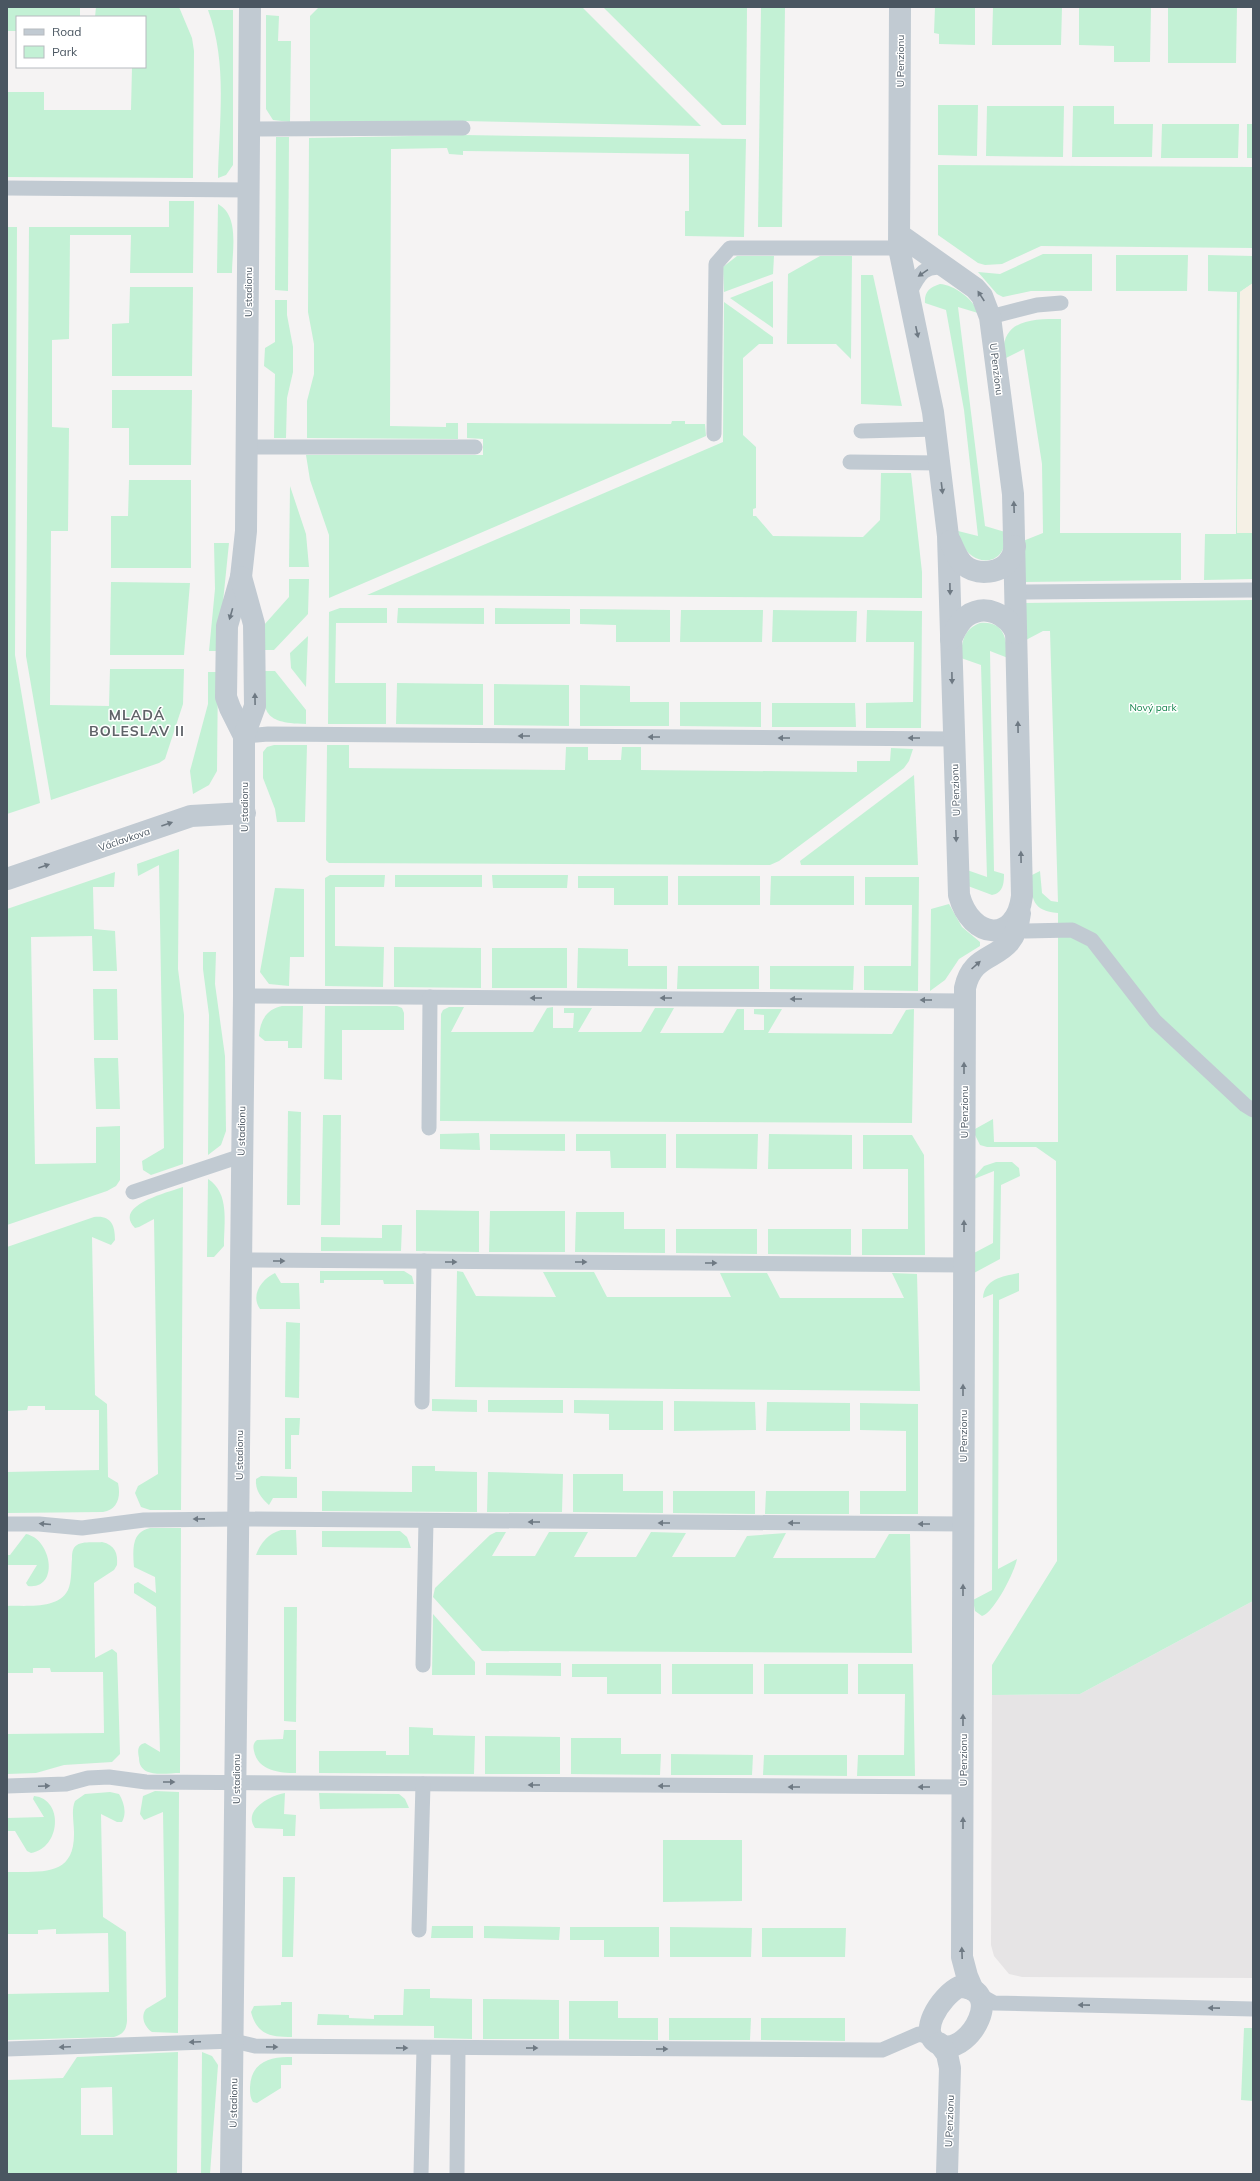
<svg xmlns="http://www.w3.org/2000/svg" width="1260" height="2181" font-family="Mulish,sans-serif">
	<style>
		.education { fill: #e6e4e5 }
		.green { fill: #c3f1d5; fill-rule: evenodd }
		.sand { fill: #f5f0e5 }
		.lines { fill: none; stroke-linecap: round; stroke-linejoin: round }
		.lane { stroke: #c1cad2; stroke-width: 15 }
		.street { stroke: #c1cad2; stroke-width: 22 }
		.oneway { fill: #6e7983 }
		.labels { text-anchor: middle; stroke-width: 3; stroke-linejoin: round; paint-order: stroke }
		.street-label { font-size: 10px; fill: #4a5661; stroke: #fff }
		.park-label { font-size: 10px; fill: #17864f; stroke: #fff }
		.district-label { font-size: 14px; font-weight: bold; letter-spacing: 1px; fill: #5f6368; stroke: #fff }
	</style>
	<rect width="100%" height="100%" fill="#f5f3f3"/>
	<path class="education" d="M 1253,1601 L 1253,1978 L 1022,1977 L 1009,1974 L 994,1956 L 991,1945 L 992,1695 L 1080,1694 Z"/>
	<g class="green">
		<path d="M 7,7 L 80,7 L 80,17 L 17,17 L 17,31 L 7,31 Z"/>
		<path d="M 96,7 L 179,7 L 192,38 L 194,51 L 193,178 L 7,177 L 7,92 L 44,92 L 44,110 L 131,110 L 132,67 L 145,67 L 145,17 L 95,17 Z"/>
		<path d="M 319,7 L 582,7 L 701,126 L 463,121 L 310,122 L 310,16 Z"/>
		<path d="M 603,7 L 747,7 L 746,125 L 722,125 Z"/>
		<path d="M 761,7 L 785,7 L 782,227 L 758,227 Z"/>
		<path d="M 935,7 L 975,7 L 975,45 L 939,44 L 939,34 L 934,33 Z"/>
		<path d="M 993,7 L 1062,7 L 1061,45 L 992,45 Z"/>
		<path d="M 1079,7 L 1151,7 L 1150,62 L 1114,62 L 1114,46 L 1079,45 Z"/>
		<path d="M 1168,7 L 1237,7 L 1236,63 L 1168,63 Z"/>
		<path d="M 208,10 L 233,10 L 233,165 L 226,175 L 218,178 C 219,123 228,63 208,10 Z"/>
		<path d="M 266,15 L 279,16 L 278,41 L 291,41 L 290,122 L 273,120 L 266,109 Z"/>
		<path d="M 938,105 L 978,105 L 977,156 L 938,155 Z"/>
		<path d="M 987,106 L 1064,106 L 1063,157 L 986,156 Z"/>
		<path d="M 1073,106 L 1114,106 L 1114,124 L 1153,124 L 1152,157 L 1072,157 Z"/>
		<path d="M 1162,124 L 1239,124 L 1238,158 L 1161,158 Z"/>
		<rect x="1247" y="124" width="6" height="34"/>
		<path d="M 463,135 L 746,139 L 744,237 L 685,236 L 685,211 L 689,211 L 689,154 L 463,151 L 463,155 L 449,154 L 447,148 L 391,149 L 390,426 L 446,427 L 446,423 L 458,423 L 458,439 L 307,438 L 307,401 L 314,374 L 314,344 L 308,312 L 309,138 Z"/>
		<path d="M 276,137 L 289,137 L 288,291 L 275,290 Z"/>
		<path d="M 938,165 L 1253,167 L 1253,248 L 1041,246 L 1002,264 L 985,265 L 978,263 L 938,235 Z"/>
		<path d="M 169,201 L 194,201 L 193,273 L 130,273 L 131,235 L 70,235 L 69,339 L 52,340 L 52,427 L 69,428 L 68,531 L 51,531 L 50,705 L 109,706 L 110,669 L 184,669 L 183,704 L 165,759 L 159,763 L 51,800 L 26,656 L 29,227 L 169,227 Z"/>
		<path d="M 218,204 C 240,216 232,251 232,273 L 217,273 Z"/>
		<path d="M 7,227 L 17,227 L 15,655 L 40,803 L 7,814 Z"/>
		<path d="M 1043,254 L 1092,254 L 1092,291 L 1031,291 L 1003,297 L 997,294 L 978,272 L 1000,274 Z"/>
		<path d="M 1116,255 L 1188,255 L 1187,291 L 1116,291 Z"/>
		<path d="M 1208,255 L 1253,256 L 1253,283 L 1240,292 L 1237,533 L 1253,533 L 1253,579 L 1204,580 L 1205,534 L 1236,534 L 1237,292 L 1208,291 Z"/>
		<path d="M 737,256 L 774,256 L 773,274 L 724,292 L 723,267 Z"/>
		<path d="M 820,256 L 852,256 L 851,359 L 836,344 L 787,344 L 788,274 Z"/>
		<path d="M 861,275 L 873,275 L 902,406 L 861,404 Z"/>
		<path d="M 773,281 L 773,328 L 730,298 Z"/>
		<path d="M 940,284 C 954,285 974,299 978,313 L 958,307 L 985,526 L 1005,532 C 1009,571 964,569 958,531 L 978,536 L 964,410 L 946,310 L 925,303 C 924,292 930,287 940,284 Z"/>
		<path d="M 130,287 L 193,287 L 192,376 L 112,376 L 112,324 L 129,323 Z"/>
		<path d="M 275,300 L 287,300 L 287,315 L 293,347 L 293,372 L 287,398 L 286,438 L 274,438 L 275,374 L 264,366 L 265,348 L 275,342 Z"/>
		<path d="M 724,302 L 773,337 L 773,344 L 759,344 L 743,358 L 743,435 L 756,447 L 756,508 L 753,509 L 753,516 L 756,516 L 773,536 L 863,537 L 880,520 L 881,473 L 911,473 L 922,572 L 922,598 L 367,595 L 723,442 Z"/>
		<path d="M 1061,319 L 1060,533 L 1181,533 L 1181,580 L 1024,582 L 1023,541 L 1043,533 L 1042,464 L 1024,349 L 1004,359 C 999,319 1032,319 1061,319 Z"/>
		<path d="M 112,390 L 192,390 L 191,465 L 129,465 L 129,428 L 112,428 Z"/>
		<path d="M 672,421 L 685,421 L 685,424 L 705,424 L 706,436 L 329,598 L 329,535 L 310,480 L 306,455 L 483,455 L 483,439 L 467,438 L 467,423 L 671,424 Z"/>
		<path d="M 129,480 L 191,480 L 191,568 L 111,568 L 111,516 L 128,516 Z"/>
		<path d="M 290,486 L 306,534 L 309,567 L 289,567 Z"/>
		<path d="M 214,543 L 229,543 L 218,651 L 209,651 L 215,589 Z"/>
		<path d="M 289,579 L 309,579 L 308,614 L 274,650 L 261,650 L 264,625 L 289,597 Z"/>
		<path d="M 111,582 L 190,583 L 184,655 L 110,655 Z"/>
		<path d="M 1253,600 L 1253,1601 L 1080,1694 L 992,1695 L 992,1665 L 1057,1561 L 1056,1161 L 1036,1147 L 987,1147 L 980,1145 L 974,1133 L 975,1129 L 993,1119 L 994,1142 L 1058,1142 L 1058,913 C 1032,911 1032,899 1030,876 L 1040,871 L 1042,893 L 1051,901 L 1058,902 L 1050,631 L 1043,631 L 1024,641 L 1024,603 Z"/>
		<path d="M 340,608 L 387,608 L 387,623 L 336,623 L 335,683 L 386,683 L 386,724 L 328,724 L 329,612 Z"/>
		<path d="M 398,608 L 484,608 L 484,624 L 397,623 Z"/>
		<path d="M 495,608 L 570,609 L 570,624 L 495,624 Z"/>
		<path d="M 580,609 L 670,610 L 670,642 L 616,642 L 616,625 L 580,624 Z"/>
		<path d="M 681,610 L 763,610 L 762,642 L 680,642 Z"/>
		<path d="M 773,610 L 857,611 L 856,642 L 772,642 Z"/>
		<path d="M 867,610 L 922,611 L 921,728 L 866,728 L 866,703 L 913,702 L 914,642 L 866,642 Z"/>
		<path d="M 980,623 C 1005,621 1006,639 1008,658 L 990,651 L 994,871 L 1004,874 C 1004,884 1003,893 992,895 L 968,886 L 967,870 L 987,877 L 981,665 L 961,658 C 962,641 963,630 980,623 Z"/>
		<path d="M 308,636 L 306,687 L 291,668 L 290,653 Z"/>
		<path d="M 262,671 L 275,671 L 306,710 L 306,724 C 260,723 264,711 262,671 Z"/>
		<path d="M 208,672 L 218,672 L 217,771 L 209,785 L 193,794 L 190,771 L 208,704 Z"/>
		<path d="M 397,683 L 483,684 L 483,725 L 396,724 Z"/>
		<path d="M 494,684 L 569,685 L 569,726 L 494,725 Z"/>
		<path d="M 580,685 L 630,686 L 630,702 L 669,702 L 669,726 L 580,726 Z"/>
		<path d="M 680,702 L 761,702 L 761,727 L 680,726 Z"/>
		<path d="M 772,703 L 855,703 L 856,727 L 772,727 Z"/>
		<path d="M 274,745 L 307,745 L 305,822 L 277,822 L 275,809 L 263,778 L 263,752 L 267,747 Z"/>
		<path d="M 327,745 L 349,745 L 349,768 L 565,770 L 566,747 L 588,747 L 588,760 L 621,760 L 622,747 L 641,747 L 641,770 L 857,772 L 857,761 L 890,761 L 891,748 L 913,749 L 909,761 L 904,768 L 779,861 L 770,865 L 329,863 L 326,860 Z"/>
		<path d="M 914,775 L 918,865 L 801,865 L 800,861 Z"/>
		<path d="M 179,849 L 178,969 L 184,1015 L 183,1164 L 151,1175 L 143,1170 L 142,1161 L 164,1148 L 159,865 L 138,876 L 137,864 Z"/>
		<path d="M 115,872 L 114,887 L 93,887 L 94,929 L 115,931 L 117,971 L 93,971 L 92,936 L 31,937 L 35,1164 L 96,1163 L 96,1127 L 120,1126 L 120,1180 L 116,1186 L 107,1191 L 7,1225 L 7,909 Z"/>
		<path d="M 330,875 L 385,875 L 384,887 L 335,887 L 335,946 L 384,947 L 383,987 L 325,986 L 325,878 Z"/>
		<rect x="395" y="875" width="87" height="12"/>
		<path d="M 492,875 L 568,875 L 567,888 L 493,888 Z"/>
		<path d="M 578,876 L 668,876 L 668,905 L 614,905 L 614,888 L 578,888 Z"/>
		<rect x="678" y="876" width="82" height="29"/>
		<path d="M 771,876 L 854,876 L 854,905 L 770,905 Z"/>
		<path d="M 865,877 L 919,877 L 918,991 L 864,990 L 864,966 L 911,966 L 912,905 L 865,905 Z"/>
		<path d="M 275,888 L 304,889 L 304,957 L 290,957 L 289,986 L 269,984 L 260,972 Z"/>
		<path d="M 949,904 L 962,927 L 980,942 L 980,946 L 959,959 L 945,980 L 930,991 L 931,909 Z"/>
		<path d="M 394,947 L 481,948 L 481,988 L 394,987 Z"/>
		<rect x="492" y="948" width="75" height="40"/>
		<path d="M 578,948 L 628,949 L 628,966 L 667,966 L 667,989 L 577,988 Z"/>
		<path d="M 203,952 L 216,952 L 215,984 L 225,1056 L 226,1131 L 221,1145 L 208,1155 L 209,1015 L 203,969 Z"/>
		<path d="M 678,966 L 759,966 L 759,989 L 677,989 Z"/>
		<path d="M 770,966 L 854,966 L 853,990 L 770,989 Z"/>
		<path d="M 93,989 L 117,989 L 118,1040 L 94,1040 Z"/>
		<path d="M 282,1006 L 303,1006 L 302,1048 L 288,1048 L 288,1041 L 265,1041 L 259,1036 C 260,1020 267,1009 282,1006 Z"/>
		<path d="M 325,1006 L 397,1006 L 402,1008 L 404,1013 L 404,1030 L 342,1030 L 342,1080 L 324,1079 Z"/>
		<path d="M 449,1007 L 464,1007 L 451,1032 L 533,1032 L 547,1008 L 553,1007 L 553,1028 L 573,1028 L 574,1013 L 564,1013 L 564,1008 L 592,1008 L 578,1032 L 641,1032 L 655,1008 L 674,1008 L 660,1033 L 723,1033 L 737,1009 L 744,1009 L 744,1030 L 764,1030 L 764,1015 L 754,1014 L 754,1009 L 782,1009 L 768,1033 L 892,1034 L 906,1010 L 914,1009 L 912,1123 L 440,1121 L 441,1014 L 443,1010 Z"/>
		<path d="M 94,1058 L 118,1058 L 120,1109 L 96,1109 Z"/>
		<path d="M 288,1111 L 301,1112 L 300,1205 L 287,1205 Z"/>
		<path d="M 323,1115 L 341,1115 L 340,1225 L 321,1225 Z"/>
		<path d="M 479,1133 L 480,1150 L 440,1149 L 440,1134 Z"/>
		<path d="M 490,1134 L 565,1134 L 565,1151 L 490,1150 Z"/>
		<path d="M 576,1134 L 666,1134 L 666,1168 L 611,1168 L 610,1151 L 576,1151 Z"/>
		<path d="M 676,1134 L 758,1134 L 757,1169 L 676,1168 Z"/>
		<path d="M 769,1134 L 852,1135 L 852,1169 L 768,1169 Z"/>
		<path d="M 863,1135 L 912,1135 L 924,1155 L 925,1255 L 862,1255 L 862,1229 L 908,1229 L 908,1169 L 863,1169 Z"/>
		<path d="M 996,1162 L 1012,1162 L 1019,1168 L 1020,1176 L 1001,1185 L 1000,1259 L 974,1273 L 974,1253 L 993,1243 L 994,1171 L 974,1179 L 974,1177 L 984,1166 Z"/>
		<path d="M 208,1179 C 230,1193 224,1223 224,1246 L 214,1257 L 207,1257 Z"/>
		<path d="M 183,1187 L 181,1510 L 150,1510 L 141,1507 L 135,1493 L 138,1486 L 158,1474 L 154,1219 L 139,1227 L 135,1228 C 112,1205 170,1192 183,1187 Z"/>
		<path d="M 416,1210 L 479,1211 L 479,1252 L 416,1251 Z"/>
		<path d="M 490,1211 L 565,1211 L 565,1252 L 489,1252 Z"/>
		<path d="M 576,1212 L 624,1212 L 624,1229 L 665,1229 L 665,1253 L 575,1252 Z"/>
		<path d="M 94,1217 C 111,1215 115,1225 115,1240 L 111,1245 L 92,1237 L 95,1395 L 107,1404 L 108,1477 L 118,1483 C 121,1496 118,1510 103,1512 L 7,1513 L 7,1472 L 99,1470 L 99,1410 L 45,1410 L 45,1406 L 28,1406 L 27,1410 L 7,1411 L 7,1247 Z"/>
		<path d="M 382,1225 L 402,1225 L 401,1251 L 321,1251 L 321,1237 L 382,1238 Z"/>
		<path d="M 676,1229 L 757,1229 L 757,1254 L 676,1253 Z"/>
		<path d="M 768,1229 L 851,1229 L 851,1255 L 768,1254 Z"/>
		<path d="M 320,1271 L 404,1271 L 412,1276 L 414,1284 L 384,1284 L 383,1280 L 324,1280 L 324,1283 L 320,1283 Z"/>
		<path d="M 457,1271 L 463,1272 L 476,1296 L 556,1297 L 543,1272 L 594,1272 L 607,1297 L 731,1297 L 720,1273 L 767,1273 L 780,1298 L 904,1298 L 892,1273 L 917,1274 L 920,1391 L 455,1387 Z"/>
		<path d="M 275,1273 L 281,1283 L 299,1283 L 300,1309 L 260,1309 C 250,1295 262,1279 275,1273 Z"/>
		<path d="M 1019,1273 L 1019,1291 L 999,1300 L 998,1569 L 1017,1559 C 1015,1571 994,1613 982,1616 L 975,1611 L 973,1600 L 992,1590 L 993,1294 L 983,1298 C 984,1279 1003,1276 1019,1273 Z"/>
		<path d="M 286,1322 L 300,1323 L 299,1398 L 285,1397 Z"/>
		<path d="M 432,1399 L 477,1400 L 477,1412 L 432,1411 Z"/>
		<path d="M 488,1400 L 563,1400 L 563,1413 L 488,1412 Z"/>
		<path d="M 574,1400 L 663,1401 L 663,1430 L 609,1430 L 609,1414 L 574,1413 Z"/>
		<path d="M 674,1401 L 755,1402 L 756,1430 L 674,1431 Z"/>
		<path d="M 767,1402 L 850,1403 L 850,1431 L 766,1431 Z"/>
		<path d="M 860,1403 L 918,1404 L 918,1514 L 860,1514 L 860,1491 L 906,1491 L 906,1431 L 860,1430 Z"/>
		<path d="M 285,1418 L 300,1418 L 299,1435 L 291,1435 L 291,1469 L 285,1469 Z"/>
		<path d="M 412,1466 L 435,1466 L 435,1471 L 477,1472 L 477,1512 L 322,1511 L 322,1491 L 412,1492 Z"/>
		<path d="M 488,1472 L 563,1474 L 562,1512 L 487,1512 Z"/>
		<path d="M 573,1474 L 623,1474 L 623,1491 L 663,1491 L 663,1513 L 573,1512 Z"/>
		<path d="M 261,1476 L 297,1477 L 297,1498 L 273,1498 L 269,1505 C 261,1498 255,1490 256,1479 Z"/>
		<path d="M 673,1491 L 755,1491 L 755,1514 L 673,1513 Z"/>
		<path d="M 766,1491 L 849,1491 L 849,1514 L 765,1514 Z"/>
		<path d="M 150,1528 L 181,1528 L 180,1773 C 166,1773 139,1779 139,1758 C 138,1752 137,1747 142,1744 L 145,1743 L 160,1752 L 156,1607 L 134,1593 L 134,1584 L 138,1582 L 156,1593 L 155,1577 L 134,1567 C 133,1550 131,1532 150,1528 Z"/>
		<path d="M 281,1530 L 296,1530 L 297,1555 L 256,1555 C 261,1542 268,1534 281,1530 Z"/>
		<path d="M 322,1531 L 400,1531 L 407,1537 L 411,1548 L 322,1547 Z"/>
		<path d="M 496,1532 L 506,1532 L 492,1556 L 535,1556 L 549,1532 L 588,1532 L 574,1557 L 636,1557 L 651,1532 L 686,1533 L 672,1557 L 735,1557 L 747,1536 L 786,1533 L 773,1558 L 875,1558 L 889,1534 L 910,1534 L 912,1653 L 482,1651 L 433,1597 L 435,1588 L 490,1535 Z"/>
		<path d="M 26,1534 C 52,1539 60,1590 28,1586 L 26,1583 L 37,1565 L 7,1565 L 7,1555 L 10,1555 Z"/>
		<path d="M 102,1542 C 115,1545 118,1553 117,1565 L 114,1570 L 94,1583 L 95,1658 L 112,1649 L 117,1653 L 120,1754 L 112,1762 L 64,1765 L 36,1773 L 7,1774 L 7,1734 L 104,1733 L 103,1672 L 51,1672 L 50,1668 L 33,1668 L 33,1673 L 7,1673 L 7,1606 C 25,1605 58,1610 68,1590 C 72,1581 71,1568 72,1559 C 72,1554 72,1548 77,1545 C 83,1541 95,1543 102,1542 Z"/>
		<path d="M 284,1607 L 297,1607 L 296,1722 L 284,1721 Z"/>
		<path d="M 433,1614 L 475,1662 L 475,1675 L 432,1675 Z"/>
		<path d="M 486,1663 L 561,1663 L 561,1676 L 486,1675 Z"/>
		<path d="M 572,1664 L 661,1664 L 661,1694 L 607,1694 L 607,1677 L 572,1677 Z"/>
		<rect x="672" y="1664" width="81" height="30"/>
		<rect x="764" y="1664" width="84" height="30"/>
		<path d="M 858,1664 L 913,1664 L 915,1776 L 857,1776 L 858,1755 L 904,1755 L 905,1694 L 858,1694 Z"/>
		<path d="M 409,1727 L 433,1728 L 433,1735 L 475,1736 L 474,1774 L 319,1773 L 319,1751 L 386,1751 L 386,1755 L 409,1755 Z"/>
		<path d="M 284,1730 L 296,1730 L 296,1773 C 280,1773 258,1771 254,1751 C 253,1747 253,1743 257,1740 L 283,1739 Z"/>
		<path d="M 485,1736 L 560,1737 L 560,1774 L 485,1774 Z"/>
		<path d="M 571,1738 L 621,1738 L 621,1754 L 661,1754 L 660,1775 L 571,1774 Z"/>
		<path d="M 671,1754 L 753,1755 L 752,1775 L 671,1775 Z"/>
		<path d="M 764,1755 L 847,1755 L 847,1776 L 763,1775 Z"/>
		<path d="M 155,1791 L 179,1792 L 178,2033 L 152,2032 C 145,2027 140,2017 146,2009 L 166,1997 L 163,1812 L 144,1820 L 140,1814 L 143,1796 Z"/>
		<path d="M 110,1792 L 119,1794 C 124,1802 127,1813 122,1822 L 117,1822 L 101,1814 L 103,1917 L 126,1932 L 127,2021 C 126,2031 123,2034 114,2037 L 7,2040 L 7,1994 L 109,1992 L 108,1933 L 56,1934 L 56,1929 L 38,1930 L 38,1934 L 7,1934 L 7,1872 C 41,1871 75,1878 74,1832 C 74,1822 71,1810 75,1801 L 85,1794 Z"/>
		<path d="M 285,1793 L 284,1814 L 296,1815 L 295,1836 L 283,1836 L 283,1829 L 255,1828 C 242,1810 271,1795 285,1793 Z"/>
		<path d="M 319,1793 L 399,1794 L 405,1799 L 409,1808 L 320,1809 Z"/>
		<path d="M 34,1796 C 64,1799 61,1848 31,1853 L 27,1851 L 15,1831 L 7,1831 L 7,1818 L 44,1817 L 33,1799 Z"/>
		<path d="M 663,1840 L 742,1840 L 742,1901 L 663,1902 Z"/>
		<path d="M 283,1877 L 295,1877 L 293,1957 L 282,1957 Z"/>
		<path d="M 432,1926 L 473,1926 L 473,1938 L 431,1938 Z"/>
		<path d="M 484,1926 L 560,1927 L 559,1940 L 484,1938 Z"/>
		<path d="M 570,1927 L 659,1927 L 659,1957 L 604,1957 L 604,1940 L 570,1940 Z"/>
		<path d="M 670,1927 L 752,1928 L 751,1957 L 670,1957 Z"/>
		<path d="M 762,1928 L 846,1928 L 845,1957 L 762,1957 Z"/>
		<path d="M 404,1989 L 430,1989 L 430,1998 L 472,1999 L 472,2039 L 434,2038 L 434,2026 L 317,2025 L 318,2014 L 349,2015 L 349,2018 L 374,2019 L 374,2015 L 403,2015 Z"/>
		<path d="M 483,1999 L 559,2000 L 559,2039 L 483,2039 Z"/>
		<path d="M 569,2001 L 618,2001 L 618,2018 L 658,2018 L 658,2040 L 569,2039 Z"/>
		<path d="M 281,2002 L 292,2002 L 292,2037 C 271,2037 257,2035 251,2012 L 254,2006 L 281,2005 Z"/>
		<path d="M 669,2018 L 751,2018 L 750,2040 L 669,2040 Z"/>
		<path d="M 761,2018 L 845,2018 L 845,2041 L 761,2040 Z"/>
		<path d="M 1244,2028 L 1253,2028 L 1253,2101 L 1241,2100 Z"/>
		<path d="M 178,2052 L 177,2174 L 7,2174 L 7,2080 L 63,2078 L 77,2057 ZM 112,2087 L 113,2135 L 81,2135 L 81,2088 Z"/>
		<path d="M 202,2052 L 212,2056 L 218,2065 L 210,2174 L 201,2174 Z"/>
		<path d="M 292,2057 L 292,2065 L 281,2065 L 281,2088 L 257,2103 L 253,2102 C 250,2097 250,2093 250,2087 C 251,2062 270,2056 292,2057 Z"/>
	</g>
	<path class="sand" d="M 1253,283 L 1253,533 L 1237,533 L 1240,292 Z"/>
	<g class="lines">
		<g class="lane">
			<path d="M 249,129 L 463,128"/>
			<path d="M 7,188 L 249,190"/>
			<path d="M 909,294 C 918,276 924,262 948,269"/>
			<path d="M 990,317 L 1037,305 L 1061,303"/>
			<path d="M 861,431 L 936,429"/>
			<path d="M 714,434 L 716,264 L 730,248 L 899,248"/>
			<path d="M 246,447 L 475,447"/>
			<path d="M 850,462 L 940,463"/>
			<path d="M 1024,592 L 1253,590"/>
			<path d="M 244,736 L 268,734 L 953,739"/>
			<path d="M 1017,929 L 1026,931 L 1072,930 L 1092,940 L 1155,1021 L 1245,1105 L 1253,1110"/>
			<path d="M 244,996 L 965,1001"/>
			<path d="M 429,1128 L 430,997"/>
			<path d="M 133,1192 L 241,1156"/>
			<path d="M 240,1260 L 964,1265"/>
			<path d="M 422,1402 L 424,1261"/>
			<path d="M 7,1524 L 39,1524 L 82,1528 L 144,1520 L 238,1519 L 963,1524"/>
			<path d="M 423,1665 L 426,1521"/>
			<path d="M 7,1786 L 66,1784 L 88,1778 L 109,1777 L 146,1782 L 963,1787"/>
			<path d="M 419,1930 L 423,1784"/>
			<path d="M 978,1994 L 994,2003 L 1253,2009"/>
			<path d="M 7,2049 L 234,2041 L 255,2046 L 875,2050 L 882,2050 L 919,2034 L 934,2039"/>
			<path d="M 421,2174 L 424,2048"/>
			<path d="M 457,2174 L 458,2048"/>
		</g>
		<g class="street">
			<path d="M 900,235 L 975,288 L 982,296 L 990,317 L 1013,494 L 1022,896 C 1016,944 971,940 959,895 L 948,536 L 933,412 L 899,248 L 900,7"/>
			<path d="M 950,541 C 954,549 957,559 964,565 C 977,576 1003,574 1011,558 C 1013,555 1014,550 1015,546"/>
			<path d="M 951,639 C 955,631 959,621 967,616 C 986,603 1008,615 1016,633"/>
			<path d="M 244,736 L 230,708 L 226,697 L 227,626 L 241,577 L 246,531 L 250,7"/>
			<path d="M 7,879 L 191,816 L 245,813"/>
			<path d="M 959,1987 C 1006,1988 970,2052 944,2046 C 912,2037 942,1995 959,1987 Z"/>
			<path d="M 973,1990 L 967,1976 L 962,1957 L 965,988 C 974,945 1014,966 1020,913"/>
			<path d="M 939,2043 L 947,2054 L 950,2068 L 947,2174"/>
			<path d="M 231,2174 L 244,996 L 244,736 L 255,706 L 254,624 L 241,577"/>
		</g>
	</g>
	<defs><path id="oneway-solid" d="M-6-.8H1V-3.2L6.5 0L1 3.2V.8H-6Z"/></defs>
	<g class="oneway">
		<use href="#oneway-solid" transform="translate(923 273) rotate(146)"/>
		<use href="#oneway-solid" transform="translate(981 296) rotate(-123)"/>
		<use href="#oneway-solid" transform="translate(917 332) rotate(78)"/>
		<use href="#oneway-solid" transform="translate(942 488) rotate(83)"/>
		<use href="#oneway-solid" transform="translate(1014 507) rotate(-92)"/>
		<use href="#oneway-solid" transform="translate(950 589) rotate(89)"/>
		<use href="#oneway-solid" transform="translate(231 614) rotate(106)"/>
		<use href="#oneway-solid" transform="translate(952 678) rotate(89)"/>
		<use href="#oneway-solid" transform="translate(255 699) rotate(-91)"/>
		<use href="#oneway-solid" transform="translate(1018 727) rotate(-91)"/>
		<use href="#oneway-solid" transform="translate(524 736) rotate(-180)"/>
		<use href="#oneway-solid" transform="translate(654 737) rotate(-180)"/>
		<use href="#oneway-solid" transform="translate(784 738) rotate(-180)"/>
		<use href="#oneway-solid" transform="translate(914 738) rotate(-180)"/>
		<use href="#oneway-solid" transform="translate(167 824) rotate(-19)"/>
		<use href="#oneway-solid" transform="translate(956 836) rotate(88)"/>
		<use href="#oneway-solid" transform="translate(1021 857) rotate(-91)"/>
		<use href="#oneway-solid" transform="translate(44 866) rotate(-19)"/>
		<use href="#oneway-solid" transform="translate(976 965) rotate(-42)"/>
		<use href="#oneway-solid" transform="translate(536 998) rotate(-180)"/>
		<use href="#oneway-solid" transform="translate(666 998) rotate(-180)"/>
		<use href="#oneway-solid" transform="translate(796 999) rotate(-180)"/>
		<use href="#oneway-solid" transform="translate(926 1000) rotate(-180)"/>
		<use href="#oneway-solid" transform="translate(964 1068) rotate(-90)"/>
		<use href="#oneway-solid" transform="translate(964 1226) rotate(-90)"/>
		<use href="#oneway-solid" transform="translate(279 1261)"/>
		<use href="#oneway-solid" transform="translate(451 1262)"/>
		<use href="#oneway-solid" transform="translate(581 1262)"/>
		<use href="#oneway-solid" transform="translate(711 1263)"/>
		<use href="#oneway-solid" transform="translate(963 1390) rotate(-90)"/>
		<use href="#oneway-solid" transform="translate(199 1519) rotate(179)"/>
		<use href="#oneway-solid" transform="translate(534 1522) rotate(-180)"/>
		<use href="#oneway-solid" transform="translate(664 1523) rotate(-180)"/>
		<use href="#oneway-solid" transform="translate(794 1523) rotate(-180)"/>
		<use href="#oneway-solid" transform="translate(45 1524) rotate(-175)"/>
		<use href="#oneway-solid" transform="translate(924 1524) rotate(-180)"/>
		<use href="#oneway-solid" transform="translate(963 1590) rotate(-90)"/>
		<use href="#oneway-solid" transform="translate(963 1720) rotate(-90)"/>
		<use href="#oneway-solid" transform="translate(169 1782)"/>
		<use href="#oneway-solid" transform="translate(534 1785) rotate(-180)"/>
		<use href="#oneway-solid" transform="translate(44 1786) rotate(-2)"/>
		<use href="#oneway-solid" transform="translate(664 1786) rotate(-180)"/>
		<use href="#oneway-solid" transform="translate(794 1787) rotate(-180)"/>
		<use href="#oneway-solid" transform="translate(924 1787) rotate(-180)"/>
		<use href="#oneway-solid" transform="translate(963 1823) rotate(-90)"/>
		<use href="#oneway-solid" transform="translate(962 1953) rotate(-92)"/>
		<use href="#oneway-solid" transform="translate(1084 2005) rotate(-179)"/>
		<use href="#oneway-solid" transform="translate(1214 2008) rotate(-179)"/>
		<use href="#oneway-solid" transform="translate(195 2042) rotate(178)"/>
		<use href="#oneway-solid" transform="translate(65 2047) rotate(178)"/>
		<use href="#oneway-solid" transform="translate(272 2047) rotate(1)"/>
		<use href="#oneway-solid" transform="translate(402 2048) rotate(1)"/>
		<use href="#oneway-solid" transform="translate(532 2048)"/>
		<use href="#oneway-solid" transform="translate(662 2049)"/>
	</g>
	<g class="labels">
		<g class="street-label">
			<text transform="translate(900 61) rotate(-90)" y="4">U Penzionu</text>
			<text transform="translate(248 292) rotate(-90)" y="4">U stadionu</text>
			<text transform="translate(997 369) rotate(83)" y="4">U Penzionu</text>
			<text transform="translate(955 790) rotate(-92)" y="4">U Penzionu</text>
			<text transform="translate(244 807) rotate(-90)" y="4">U stadionu</text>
			<text transform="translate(124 839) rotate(-19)" y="4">Václavkova</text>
			<text transform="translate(964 1112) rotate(-90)" y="4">U Penzionu</text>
			<text transform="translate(241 1131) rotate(-89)" y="4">U stadionu</text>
			<text transform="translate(963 1436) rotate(-90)" y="4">U Penzionu</text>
			<text transform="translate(239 1455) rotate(-90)" y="4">U stadionu</text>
			<text transform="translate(963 1760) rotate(-90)" y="4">U Penzionu</text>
			<text transform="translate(236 1779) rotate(-90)" y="4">U stadionu</text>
			<text transform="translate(233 2103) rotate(-89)" y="4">U stadionu</text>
			<text transform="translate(949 2121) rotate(-88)" y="4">U Penzionu</text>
		</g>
		<g class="park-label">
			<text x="1153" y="711">Nový park</text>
		</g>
		<g class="district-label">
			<text x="137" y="720">MLADÁ<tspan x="137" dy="16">BOLESLAV II</tspan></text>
		</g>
	</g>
	<rect width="1260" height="2181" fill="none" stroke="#4a5661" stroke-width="16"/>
	<rect x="16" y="16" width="130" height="52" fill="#ffffff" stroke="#b7bbc0"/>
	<rect x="24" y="29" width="20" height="6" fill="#c1cad2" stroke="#b7bbc0"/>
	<text x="52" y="36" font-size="12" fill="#4a5661">Road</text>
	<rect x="24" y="46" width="20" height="12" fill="#c3f1d5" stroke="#b7bbc0"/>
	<text x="52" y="56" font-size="12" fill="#4a5661">Park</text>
</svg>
